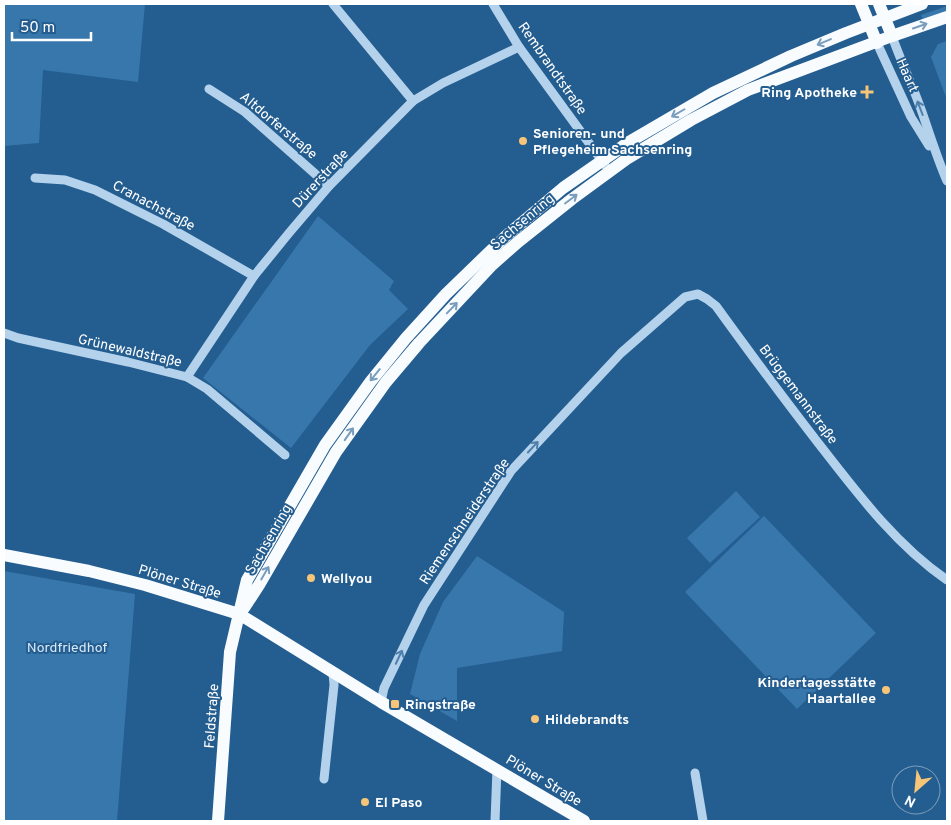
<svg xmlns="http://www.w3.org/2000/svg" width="951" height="825" font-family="Overpass,sans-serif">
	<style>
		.green { fill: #3877ac }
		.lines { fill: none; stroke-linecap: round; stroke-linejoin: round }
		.minor { stroke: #b4d2ec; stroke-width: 9 }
		.major { stroke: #f9fcff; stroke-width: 12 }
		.oneway { stroke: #799dbc }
		.oneway2 { stroke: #4f80ab }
		.poi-dot { fill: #f6c577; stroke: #245d8f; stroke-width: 2 }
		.labels { text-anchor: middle; stroke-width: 4; stroke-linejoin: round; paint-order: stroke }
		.street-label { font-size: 14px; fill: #fff; stroke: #245d8f }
		.poi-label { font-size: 14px; font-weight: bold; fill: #fff; stroke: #245d8f; text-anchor: start }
		.park-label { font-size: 14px; fill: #d9eaf9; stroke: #245d8f }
	</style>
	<rect width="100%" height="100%" fill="#245d8f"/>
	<g class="green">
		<path d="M 4,4 L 145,4 L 138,82 L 43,70 L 39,143 L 4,146 Z"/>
		<path d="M 947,6 L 947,10 L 923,20 L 921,15 Z"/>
		<path d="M 947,41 L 947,100 L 931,57 L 938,44 Z"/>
		<path d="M 318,216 L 394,281 L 389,290 L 408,309 L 370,345 L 291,448 L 203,378 Z"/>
		<path d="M 736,491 L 760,517 L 710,563 L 687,538 Z"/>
		<path d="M 764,516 L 876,633 L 797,709 L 685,592 Z"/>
		<path d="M 477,556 L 564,612 L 562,651 L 457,668 L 457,721 L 410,694 L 420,654 L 443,602 Z"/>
		<path d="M 4,571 L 135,594 L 117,821 L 4,821 Z"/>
	</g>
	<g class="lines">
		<g class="minor">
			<path d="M 333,4 L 413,101"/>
			<path d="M 493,4 L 519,47 L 605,165"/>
			<path d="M 892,36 C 901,62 913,86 922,112 C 930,135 937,158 947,181"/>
			<path d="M 877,43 L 911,117 L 929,146"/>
			<path d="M 209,89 L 245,112 L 329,186"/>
			<path d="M 35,178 L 65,180 L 95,190 L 163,224 L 254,276"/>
			<path d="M 4,333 L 18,338 L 128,362 L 187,377 L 207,389 L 285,455"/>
			<path d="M 187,377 L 254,276 L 289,233 L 329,186 L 413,101 L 443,83 L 519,47"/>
			<path d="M 381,702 L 384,688 L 424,605 L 511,471 L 621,353 L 685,297 L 698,294 L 707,299 L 716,306 C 750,353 784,399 819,444 C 857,493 896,545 947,580"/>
			<path d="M 695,773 L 703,821"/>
			<path d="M 324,779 L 334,685 L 333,673"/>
			<path d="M 495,821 L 497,769"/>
		</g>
		<g class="major">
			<path d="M 861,4 L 877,43"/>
			<path d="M 879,4 L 892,36"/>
			<path d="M 4,555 L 89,571 L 145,585 L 239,614 L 381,702 L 584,821"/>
			<path d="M 244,608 L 259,585 L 336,452 L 386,382 L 419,343 L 492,265 L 518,242 L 572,199 L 628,158 L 691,120 L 748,90 L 892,36 L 947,17"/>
			<path d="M 218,821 L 230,652 L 247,580 L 325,445 L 371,381 L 406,338 L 446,294 L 506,236 L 563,188 L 629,142 L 713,93 L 791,56 L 846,33 L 922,4"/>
		</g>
	</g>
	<defs><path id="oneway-shaft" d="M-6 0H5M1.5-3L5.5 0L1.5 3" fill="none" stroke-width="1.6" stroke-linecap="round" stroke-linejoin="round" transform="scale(1.25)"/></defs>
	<g class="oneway">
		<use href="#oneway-shaft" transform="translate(920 26) rotate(-19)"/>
		<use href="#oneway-shaft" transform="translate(824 42) rotate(157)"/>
		<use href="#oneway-shaft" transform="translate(678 113) rotate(150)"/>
		<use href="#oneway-shaft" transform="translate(571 199) rotate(-37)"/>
		<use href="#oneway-shaft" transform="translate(452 308) rotate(-46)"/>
		<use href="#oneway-shaft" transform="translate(375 375) rotate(129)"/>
		<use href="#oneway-shaft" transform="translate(349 434) rotate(-55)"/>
		<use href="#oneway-shaft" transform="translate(265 573) rotate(-60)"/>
	</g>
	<g class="oneway2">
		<use href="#oneway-shaft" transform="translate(920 108) rotate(-111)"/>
		<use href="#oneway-shaft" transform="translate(533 447) rotate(-47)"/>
		<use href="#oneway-shaft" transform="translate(399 657) rotate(-65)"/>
	</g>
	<g class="poi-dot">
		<path d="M864.5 84.5h5v5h5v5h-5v5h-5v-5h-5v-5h5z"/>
		<circle cx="523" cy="141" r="5"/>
		<circle cx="311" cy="578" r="5"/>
		<circle cx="886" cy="690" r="5"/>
		<rect x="390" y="699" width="10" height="10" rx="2.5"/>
		<circle cx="535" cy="719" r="5"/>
		<circle cx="365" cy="802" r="5"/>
	</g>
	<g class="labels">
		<g class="street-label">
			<text transform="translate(553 68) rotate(55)" y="5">Rembrandtstraße</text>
			<text transform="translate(908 75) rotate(66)" y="5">Haart</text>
			<text transform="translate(279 125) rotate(40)" y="5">Altdorferstraße</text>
			<text transform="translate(320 178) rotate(-47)" y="5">Dürerstraße</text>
			<text transform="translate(154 205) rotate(28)" y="5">Cranachstraße</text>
			<text transform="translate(522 221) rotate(-40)" y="5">Sachsenring</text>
			<text transform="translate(130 350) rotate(13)" y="5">Grünewaldstraße</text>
			<text transform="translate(799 394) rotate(53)" y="5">Brüggemannstraße</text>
			<text transform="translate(464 521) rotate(-56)" y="5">Riemenschneiderstraße</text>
			<text transform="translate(268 539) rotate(-60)" y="5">Sachsenring</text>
			<text transform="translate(180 581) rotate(17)" y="5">Plöner Straße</text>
			<text transform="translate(211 716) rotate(-86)" y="5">Feldstraße</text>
			<text transform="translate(544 780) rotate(31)" y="5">Plöner Straße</text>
		</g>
		<g class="poi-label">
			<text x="857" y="97" text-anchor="end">Ring Apotheke</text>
			<text x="533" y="138">Senioren- und<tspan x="533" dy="16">Pflegeheim Sachsenring</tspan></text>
			<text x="321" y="583">Wellyou</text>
			<text x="876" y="687" text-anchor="end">Kindertagesstätte<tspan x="876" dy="16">Haartallee</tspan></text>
			<text x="405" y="709">Ringstraße</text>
			<text x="545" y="724">Hildebrandts</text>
			<text x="375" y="807">El Paso</text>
		</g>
		<g class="park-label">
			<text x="67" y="652">Nordfriedhof</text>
		</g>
	</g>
	<rect width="951" height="825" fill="none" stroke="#ffffff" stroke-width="10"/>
	<g transform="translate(916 790) rotate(207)"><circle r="24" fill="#245d8f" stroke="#7c9ebc"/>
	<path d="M0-4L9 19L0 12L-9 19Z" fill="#f6c577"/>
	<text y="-8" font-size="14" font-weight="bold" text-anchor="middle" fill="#ffffff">N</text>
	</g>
	<path d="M12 32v8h79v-8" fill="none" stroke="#ffffff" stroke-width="2.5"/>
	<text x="20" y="32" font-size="15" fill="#ffffff" stroke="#245d8f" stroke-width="4" paint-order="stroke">50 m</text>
</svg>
